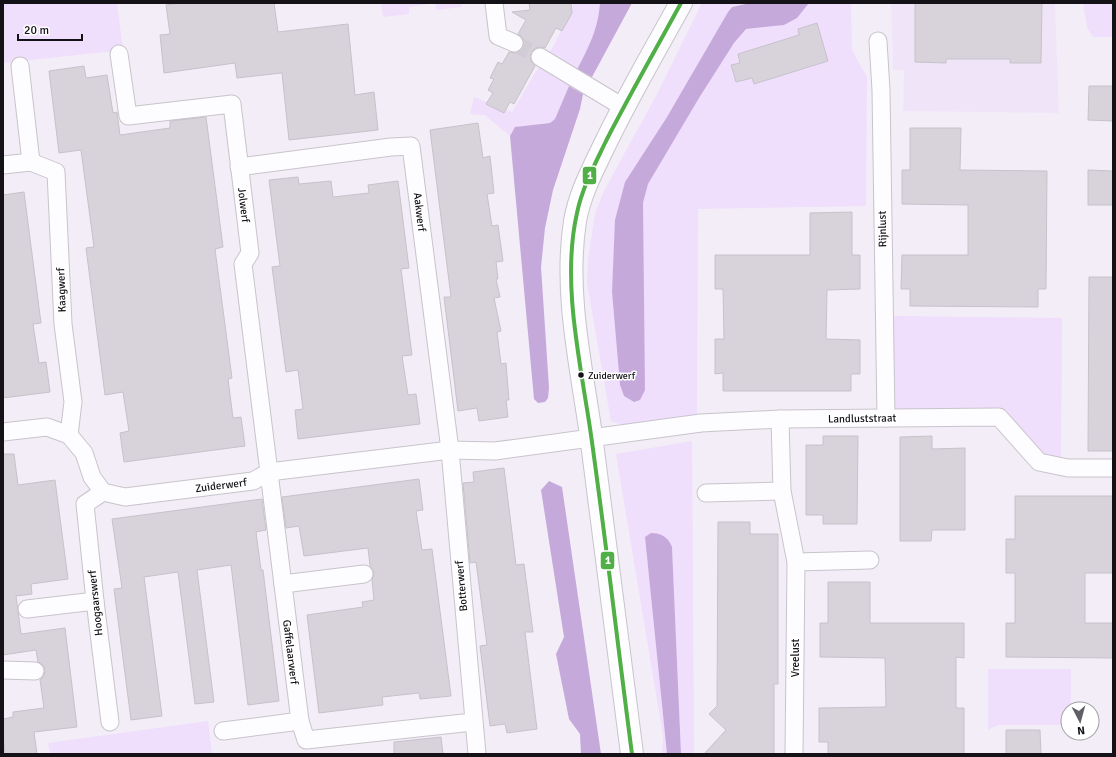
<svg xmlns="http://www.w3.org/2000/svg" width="1116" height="757" font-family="Signika,sans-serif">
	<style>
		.built { fill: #f0e5f8 }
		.green { fill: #efdefc }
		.water { fill: #c6a9db }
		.building { fill: #d8d3db; stroke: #c6c2ca }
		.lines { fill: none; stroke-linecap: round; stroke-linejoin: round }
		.street-tunnel { stroke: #d2ccd6; stroke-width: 17; stroke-dasharray: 17 8; stroke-linecap: butt }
		.street-casing { stroke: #c8c4cb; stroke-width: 19 }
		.secondary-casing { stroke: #c8c4cb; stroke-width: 24 }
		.street { stroke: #fdfcfe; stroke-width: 17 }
		.secondary { stroke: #fdfcfe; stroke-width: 22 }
		.bus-1-casing { stroke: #fff; stroke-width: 7 }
		.bus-1 { stroke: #50af46; stroke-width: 4 }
		.bus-dot { fill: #141117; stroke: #fff; stroke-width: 1.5 }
		.labels { text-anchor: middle; stroke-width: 3; stroke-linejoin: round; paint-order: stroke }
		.bus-label { font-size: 10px; fill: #141117; stroke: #fff; text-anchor: start }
		.street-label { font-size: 11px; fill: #141117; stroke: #fff }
		.line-badge { stroke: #fff; stroke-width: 1.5 }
		.badge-label { font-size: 11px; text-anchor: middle; font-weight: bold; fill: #fff }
	</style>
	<rect width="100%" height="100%" fill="#f3edf8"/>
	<path class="built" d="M 891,3 L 1055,3 L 1059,113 L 903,111 L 904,70 L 893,70 Z"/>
	<g class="green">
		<path d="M 3,3 L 117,3 L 123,50 L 3,63 Z"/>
		<path d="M 381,3 L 461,3 L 462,7 L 436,10 L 435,3 L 409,7 L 409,14 L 383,17 Z"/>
		<path d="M 573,3 L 600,3 L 599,17 L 594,35 L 569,86 L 555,119 L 550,123 L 515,127 L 510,136 L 485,115 L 470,114 L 474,97 L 512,112 L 535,73 L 553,47 L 572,9 Z"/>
		<path d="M 702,3 L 750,3 L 732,6 L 728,12 L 667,117 L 625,182 L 612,292 L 620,385 L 624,396 L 634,402 L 640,400 L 642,395 L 643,203 L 648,184 L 699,98 L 734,43 L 746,29 L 784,25 L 797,18 L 809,3 L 851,3 L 852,50 L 867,77 L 866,206 L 698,209 L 697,418 L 626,426 L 611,421 L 587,283 L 588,260 L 595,213 L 605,189 L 656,96 Z"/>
		<path d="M 1083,3 L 1113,3 L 1113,37 L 1093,37 L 1087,27 Z"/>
		<path d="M 894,316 L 1062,318 L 1061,459 L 1047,457 L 1004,410 L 894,410 Z"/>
		<path d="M 692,441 L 694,754 L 681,754 L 672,547 L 645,537 L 667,754 L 662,754 L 663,736 L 616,454 Z"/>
		<path d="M 988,669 L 1071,669 L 1071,709 L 1068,709 L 1068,725 L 998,725 L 988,730 Z"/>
		<path d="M 208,721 L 212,754 L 50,754 L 48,743 Z"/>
	</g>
	<g class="water">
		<path d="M 600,3 L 632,3 L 592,77 L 577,70 C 589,46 598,30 600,3 Z"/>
		<path d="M 750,3 L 809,3 L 797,18 L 784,25 L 746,29 L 734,43 L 699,98 L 648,184 L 643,203 L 645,390 L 640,400 L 634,402 L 624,396 L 620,385 L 612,292 L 615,220 L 625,182 L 667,117 L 728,12 L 732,7 Z"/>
		<path d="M 569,86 L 583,94 L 580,109 L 553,190 L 545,228 L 541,267 L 549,388 L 548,398 L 545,402 L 538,403 L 534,399 L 510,136 L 515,127 L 550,123 L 555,119 Z"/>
		<path d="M 549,481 L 562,487 L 601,754 L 581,754 L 580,734 L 569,719 L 556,654 L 564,637 L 541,490 Z"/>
		<path d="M 651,533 C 661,533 668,537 672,547 L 681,754 L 667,754 L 645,537 Z"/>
	</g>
	<g class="building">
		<path d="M 180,3 L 274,3 L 278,32 L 348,24 L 355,95 L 374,92 L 378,130 L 289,140 L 282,73 L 237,78 L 235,63 L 164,73 L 160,35 L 170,34 L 166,5 Z"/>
		<path d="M 529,3 L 571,3 L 572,13 L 562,31 L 556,28 L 545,48 L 540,47 L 535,48 L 532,52 L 530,56 L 531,61 L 535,66 L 514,104 L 510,102 L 504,113 L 486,104 L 493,93 L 488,90 L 494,79 L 490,78 L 498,62 L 502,64 L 509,52 L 515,53 L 520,51 L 523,47 L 524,42 L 522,37 L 518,34 L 526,20 L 512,12 L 530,10 Z"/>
		<path d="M 915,3 L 1042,3 L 1041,63 L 1010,63 L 1010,59 L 946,59 L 946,63 L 915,62 Z"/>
		<path d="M 817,23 L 828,61 L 754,84 L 752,78 L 736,82 L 731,65 L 740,63 L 738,54 L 799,35 L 798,29 Z"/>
		<path d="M 84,66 L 86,78 L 107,75 L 113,113 L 117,112 L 120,135 L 170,128 L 170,121 L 206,117 L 223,247 L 215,249 L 232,378 L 228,379 L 233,418 L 241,417 L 245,446 L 124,462 L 120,433 L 129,431 L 123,392 L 105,395 L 86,248 L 94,247 L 81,150 L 59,153 L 49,71 Z"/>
		<path d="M 1089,86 L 1113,86 L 1113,121 L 1088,120 Z"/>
		<path d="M 478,123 L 483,158 L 490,156 L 494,193 L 487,194 L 492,226 L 498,225 L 503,261 L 496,262 L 498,279 L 496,279 L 500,297 L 494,298 L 501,331 L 497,332 L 501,364 L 506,363 L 509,400 L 506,400 L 508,417 L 479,421 L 477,408 L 458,411 L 444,297 L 451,297 L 430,130 Z"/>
		<path d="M 910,128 L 961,128 L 960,170 L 1047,171 L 1046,289 L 1038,289 L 1038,307 L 910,306 L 910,289 L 901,289 L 902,255 L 968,255 L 968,205 L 902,204 L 902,170 L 910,170 Z"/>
		<path d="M 1088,170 L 1113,171 L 1113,205 L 1088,205 Z"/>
		<path d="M 298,177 L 299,184 L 331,181 L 333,197 L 369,193 L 368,185 L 398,181 L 409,268 L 401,269 L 412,355 L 402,356 L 408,395 L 416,394 L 420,424 L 298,439 L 295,410 L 303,409 L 298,370 L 286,372 L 272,267 L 280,266 L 269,180 Z"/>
		<path d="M 24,192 L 41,323 L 33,324 L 39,363 L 46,362 L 50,392 L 3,398 L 3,195 Z"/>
		<path d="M 852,212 L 852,255 L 860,255 L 860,289 L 827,290 L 826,339 L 860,340 L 860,374 L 851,374 L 851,391 L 723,391 L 723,373 L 715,374 L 715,339 L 724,339 L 723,289 L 715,289 L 715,255 L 810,255 L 810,213 Z"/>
		<path d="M 1089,277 L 1113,277 L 1113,451 L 1088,451 Z"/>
		<path d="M 823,436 L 858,436 L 857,524 L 823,524 L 823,515 L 806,515 L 806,445 L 823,445 Z"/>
		<path d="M 932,436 L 932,449 L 965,448 L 965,530 L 932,530 L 931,541 L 900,541 L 900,437 Z"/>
		<path d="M 3,454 L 14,454 L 18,485 L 55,480 L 68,579 L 31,584 L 32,594 L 16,596 L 21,634 L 65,628 L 77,727 L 34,732 L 37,754 L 5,754 L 3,736 L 3,719 L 13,717 L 13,712 L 44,708 L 40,680 L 44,676 L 45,671 L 44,666 L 38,662 L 36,650 L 3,655 Z"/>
		<path d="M 504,468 L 516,565 L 524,564 L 533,632 L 525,632 L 537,729 L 507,733 L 505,724 L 490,726 L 480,646 L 487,645 L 476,562 L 470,563 L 463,483 L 474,482 L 473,472 Z"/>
		<path d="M 419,479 L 423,510 L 416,511 L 422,550 L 432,549 L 451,696 L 420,699 L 419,693 L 382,697 L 383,705 L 319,713 L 307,615 L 363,607 L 362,602 L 374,600 L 372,580 L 374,572 L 370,566 L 368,548 L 304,556 L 299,526 L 286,528 L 282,497 Z"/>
		<path d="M 1015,496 L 1113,496 L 1113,573 L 1085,573 L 1085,623 L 1113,623 L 1113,658 L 1006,657 L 1006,623 L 1015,623 L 1015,573 L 1006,573 L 1006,539 L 1015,539 Z"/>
		<path d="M 262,499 L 266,530 L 256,532 L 261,570 L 263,570 L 279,701 L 248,705 L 231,565 L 197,570 L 214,702 L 195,704 L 178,572 L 144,577 L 162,716 L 131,720 L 114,589 L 122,588 L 112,519 Z"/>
		<path d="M 718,522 L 750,522 L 750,534 L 778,534 L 778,684 L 774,684 L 774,754 L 704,754 L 726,730 L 709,714 L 717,706 Z"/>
		<path d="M 828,582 L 870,582 L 870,623 L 964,623 L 964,658 L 956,657 L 956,708 L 964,708 L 964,754 L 828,754 L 828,742 L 819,742 L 819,708 L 886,707 L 885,658 L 820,657 L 820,623 L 828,623 Z"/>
		<path d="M 1006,730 L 1040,730 L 1041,754 L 1006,754 Z"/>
		<path d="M 441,737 L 443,754 L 394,754 L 394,742 Z"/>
	</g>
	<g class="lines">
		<path class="street-tunnel" d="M 514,43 L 540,57"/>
		<g class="street-casing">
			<g id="street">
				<path d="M 494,3 L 498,36 L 514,43"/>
				<path d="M 878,41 L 881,90 L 886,418"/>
				<path d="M 119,54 L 128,116 L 232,104 L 250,253 L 243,264 L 300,721 L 306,740 L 473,722"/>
				<path d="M 540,57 L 623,107"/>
				<path d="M 20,66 L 31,162 L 56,172 L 63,324 L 73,402 L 69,435"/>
				<path d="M 3,165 L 31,162"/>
				<path d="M 239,167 L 391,147 L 411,146 L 450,450 L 477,754"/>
				<path d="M 780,419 L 782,491 L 796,562 L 794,754"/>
				<path d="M 3,432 L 47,427 L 69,435 L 84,453 L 92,477 L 103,492 L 125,497 L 253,481 L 269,472 L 450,450 L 495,451 L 701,423 L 780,419 L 999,417 L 1039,462 L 1068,468 L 1113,468"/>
				<path d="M 103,492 L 85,504 L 95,601 L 110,722"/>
				<path d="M 706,493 L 782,491"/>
				<path d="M 796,562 L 870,560"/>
				<path d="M 283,584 L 364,574"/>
				<path d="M 27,609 L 95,601"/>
				<path d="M 3,670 L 35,671"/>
				<path d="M 223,731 L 300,721"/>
			</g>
		</g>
		<g class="secondary-casing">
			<path id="secondary" d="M 632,754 C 618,648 605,541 591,435 C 581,365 564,292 575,221 C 580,193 593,169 605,144 C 628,96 655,50 681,3"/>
		</g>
		<use href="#street" class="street"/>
		<use href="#secondary" class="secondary"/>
		<g class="bus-1-casing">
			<path id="bus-1" d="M 632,754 C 618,648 606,541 591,435 C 581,365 561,283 577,213 C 582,188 595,164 606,141 C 630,94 656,49 681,3"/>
		</g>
		<use href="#bus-1" class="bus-1"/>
	</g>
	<circle class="bus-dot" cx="581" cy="375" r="3.5"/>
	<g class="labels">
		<g class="bus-label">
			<text x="588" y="379">Zuiderwerf</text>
		</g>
		<g class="street-label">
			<text transform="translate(244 205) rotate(83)" y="4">Jolwerf</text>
			<text transform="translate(420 212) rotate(83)" y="4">Aakwerf</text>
			<text transform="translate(882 229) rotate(-91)" y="4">Rijnlust</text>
			<text transform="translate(61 290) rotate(-92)" y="4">Kaagwerf</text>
			<text transform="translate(862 418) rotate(-1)" y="4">Landluststraat</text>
			<text transform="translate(221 485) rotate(-7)" y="4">Zuiderwerf</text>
			<text transform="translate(461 586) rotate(-95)" y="4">Botterwerf</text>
			<text transform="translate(95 603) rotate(-96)" y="4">Hoogaarswerf</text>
			<text transform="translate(291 652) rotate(83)" y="4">Gaffelaarwerf</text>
			<text transform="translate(795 658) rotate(-90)" y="4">Vreelust</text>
		</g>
	</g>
	<g class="line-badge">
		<rect x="582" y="166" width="15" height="19" rx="4" fill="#50af46"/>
		<rect x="600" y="551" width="15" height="19" rx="4" fill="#50af46"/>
	</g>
	<g class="badge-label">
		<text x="590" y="179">1</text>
		<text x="608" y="564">1</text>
	</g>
	<rect width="1116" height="757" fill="none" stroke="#141117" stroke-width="8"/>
	<g transform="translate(1080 721) rotate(174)"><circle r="19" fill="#ffffff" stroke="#a1a0a2"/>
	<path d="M0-3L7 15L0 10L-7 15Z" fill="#625e66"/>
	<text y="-6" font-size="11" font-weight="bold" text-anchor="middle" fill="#141117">N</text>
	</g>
	<path d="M18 34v6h64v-6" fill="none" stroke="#141117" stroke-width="2"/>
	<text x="24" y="34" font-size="12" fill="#141117" stroke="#ffffff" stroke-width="3" paint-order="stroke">20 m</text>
</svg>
